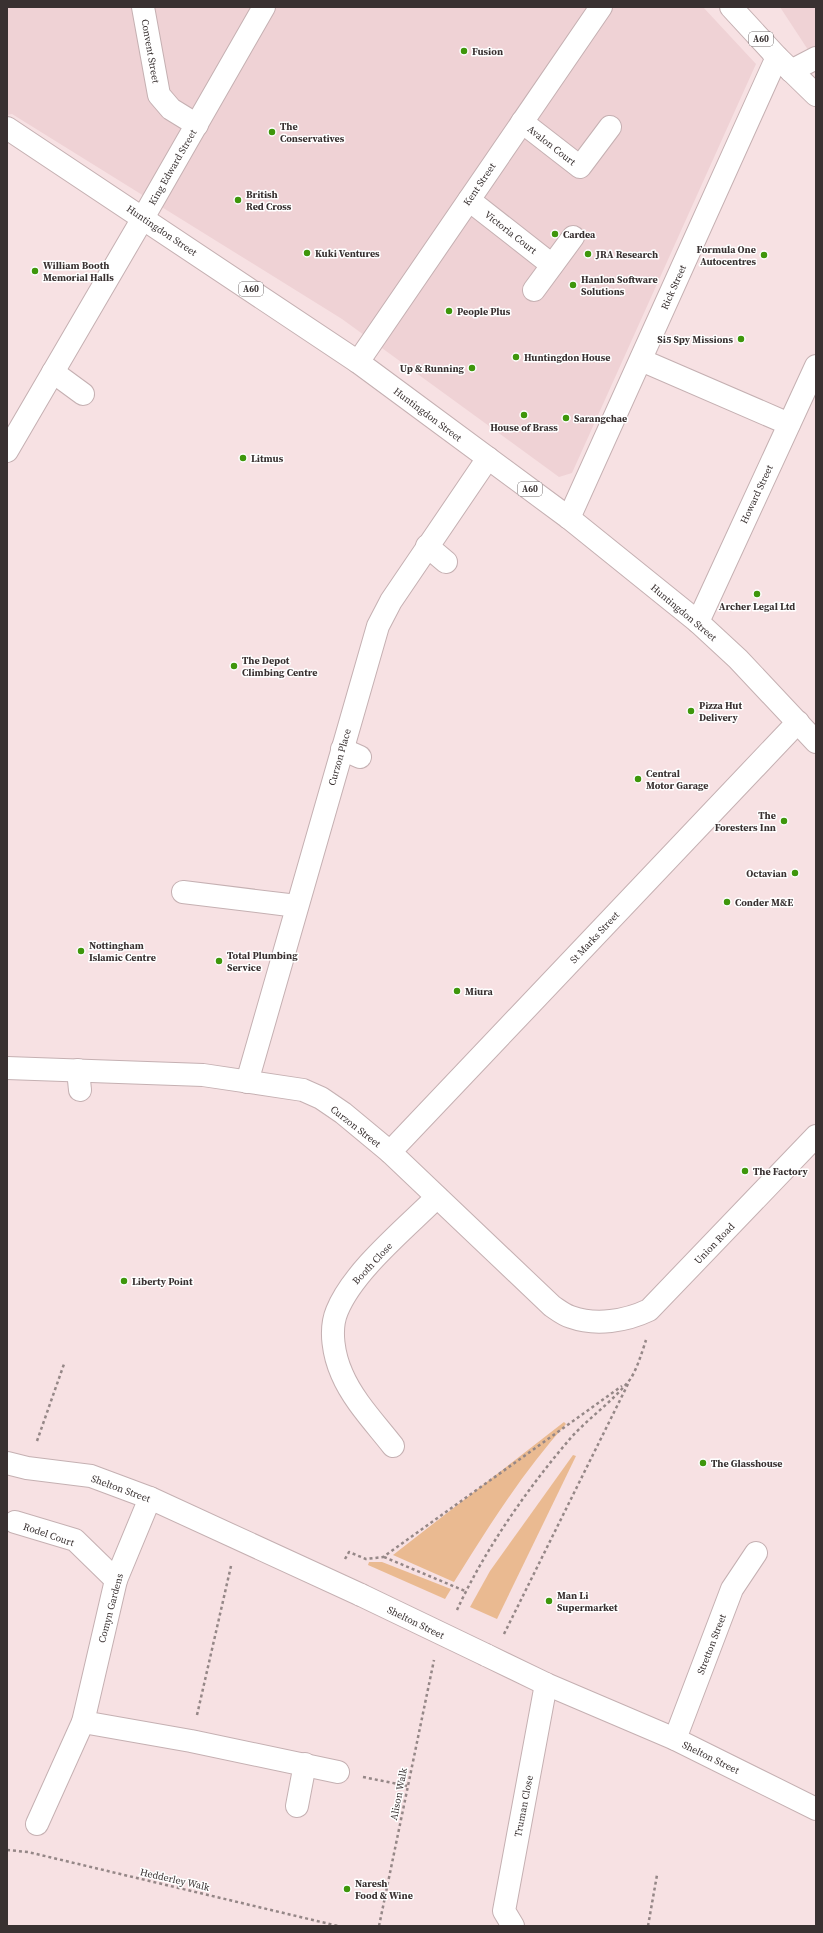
<svg xmlns="http://www.w3.org/2000/svg" width="823" height="1933" font-family="'Source Serif 4',serif">
	<style>
		.built { fill: #efd2d5 }
		.green { fill: #eaba91 }
		.lines { fill: none; stroke-linecap: round; stroke-linejoin: round }
		.minor-casing { stroke: #c5b0b2; stroke-width: 24 }
		.major-casing { stroke: #c5b0b2; stroke-width: 24 }
		.highway-casing { stroke: #c5b0b2; stroke-width: 24 }
		.path { stroke: #958787; stroke-width: 2.5; stroke-dasharray: 3 3; stroke-linecap: butt }
		.minor { stroke: #fff; stroke-width: 22 }
		.major { stroke: #fff; stroke-width: 22 }
		.highway { stroke: #fff; stroke-width: 22 }
		.minor-bridge-casing { stroke: #c5b0b2; stroke-width: 24; stroke-linecap: butt }
		.minor-bridge { stroke: #fff; stroke-width: 22 }
		.poi-dot { fill: #3e960b; stroke: #fff; stroke-width: 1.5 }
		.labels { text-anchor: middle; stroke-width: 3; stroke-linejoin: round; paint-order: stroke }
		.shield { fill: #fff; stroke: #746f6f; stroke-width: 1 }
		.shield-label { font-size: 9px; font-weight: bold; fill: #393131 }
		.street-label { font-size: 10px; fill: #393131; stroke: #fff }
		.poi-label { font-size: 10px; font-weight: bold; fill: #393131; stroke: #fff; text-anchor: start }
	</style>
	<rect width="100%" height="100%" fill="#f7e1e3"/>
	<g class="built">
		<path d="M 7,7 L 703,7 L 756,64 L 572,473 L 559,477 L 342,319 L 12,114 L 7,115 Z"/>
		<path d="M 780,7 L 816,7 L 816,62 Z"/>
	</g>
	<g class="green">
		<path d="M 564,1422 L 566,1424 C 523,1472 488,1527 454,1582 L 393,1555 Z"/>
		<path d="M 573,1455 L 576,1456 L 497,1619 L 470,1607 L 490,1571 Z"/>
		<path d="M 369,1562 L 382,1562 L 451,1589 L 445,1599 L 368,1565 Z"/>
	</g>
	<g class="lines">
		<g class="minor-casing">
			<g id="minor">
				<path d="M 143,7 L 159,95 L 171,109 L 197,125"/>
				<path d="M 791,71 L 816,58"/>
				<path d="M 522,122 L 580,167 L 610,127"/>
				<path d="M 469,200 L 552,265"/>
				<path d="M 534,290 L 573,237"/>
				<path d="M 641,360 L 789,424"/>
				<path d="M 358,362 L 601,7"/>
				<path d="M 53,372 L 83,394"/>
				<path d="M 7,451 L 143,218"/>
				<path d="M 569,518 L 777,57"/>
				<path d="M 427,546 L 446,562"/>
				<path d="M 698,622 L 816,366"/>
				<path d="M 342,749 L 360,757"/>
				<path d="M 183,892 L 297,906"/>
				<path d="M 7,1068 L 203,1075 L 303,1090 L 321,1098 L 343,1113 L 390,1152 L 552,1306 C 558,1310 564,1315 571,1317 C 596,1326 626,1321 649,1310 L 816,1136"/>
				<path d="M 78,1070 L 80,1090"/>
				<path d="M 247,1082 L 378,626 L 391,601 L 488,458"/>
				<path d="M 390,1152 L 798,722"/>
				<path d="M 393,1446 C 375,1423 353,1400 342,1374 C 334,1356 329,1330 337,1311 C 353,1271 406,1228 437,1197"/>
				<path d="M 7,1463 L 27,1468 L 91,1476 L 150,1498 L 361,1595"/>
				<path d="M 15,1522 L 75,1540 L 116,1580"/>
				<path d="M 486,1655 L 546,1684 L 675,1739 L 816,1809"/>
				<path d="M 83,1722 L 191,1741 L 338,1772"/>
				<path d="M 675,1739 L 732,1589 L 756,1553"/>
				<path d="M 297,1806 L 305,1764"/>
				<path d="M 37,1824 L 83,1722 L 116,1580 L 150,1498"/>
				<path d="M 513,1926 L 504,1911 L 546,1684"/>
			</g>
		</g>
		<g class="major-casing">
			<path id="major" d="M 143,218 L 264,7"/>
		</g>
		<g class="highway-casing">
			<g id="highway">
				<path d="M 731,7 L 777,57 L 816,95"/>
				<path d="M 7,128 L 358,362 L 569,518 L 698,622 L 738,659 L 816,742"/>
			</g>
		</g>
		<g class="path">
			<path d="M 37,1441 L 64,1364"/>
			<path d="M 384,1557 L 465,1591"/>
			<path d="M 345,1559 L 349,1552 L 366,1559 L 383,1557 L 622,1386"/>
			<path d="M 457,1610 C 484,1551 527,1489 569,1440 C 587,1419 611,1403 628,1382 C 636,1373 642,1352 646,1340"/>
			<path d="M 504,1634 L 628,1384"/>
			<path d="M 197,1715 L 231,1566"/>
			<path d="M 363,1777 L 408,1786"/>
			<path d="M 7,1850 L 28,1852 L 338,1926"/>
			<path d="M 379,1926 L 434,1660"/>
			<path d="M 648,1926 L 657,1875"/>
		</g>
		<use href="#minor" class="minor"/>
		<use href="#major" class="major"/>
		<use href="#highway" class="highway"/>
		<g class="minor-bridge-casing">
			<path id="minor-bridge" d="M 361,1595 L 486,1655"/>
		</g>
		<use href="#minor-bridge" class="minor-bridge"/>
	</g>
	<g class="poi-dot">
		<circle cx="464" cy="51" r="4"/>
		<circle cx="272" cy="132" r="4"/>
		<circle cx="238" cy="200" r="4"/>
		<circle cx="555" cy="234" r="4"/>
		<circle cx="307" cy="253" r="4"/>
		<circle cx="588" cy="254" r="4"/>
		<circle cx="764" cy="255" r="4"/>
		<circle cx="35" cy="271" r="4"/>
		<circle cx="573" cy="285" r="4"/>
		<circle cx="449" cy="311" r="4"/>
		<circle cx="741" cy="339" r="4"/>
		<circle cx="516" cy="357" r="4"/>
		<circle cx="472" cy="368" r="4"/>
		<circle cx="524" cy="415" r="4"/>
		<circle cx="566" cy="418" r="4"/>
		<circle cx="243" cy="458" r="4"/>
		<circle cx="757" cy="594" r="4"/>
		<circle cx="234" cy="666" r="4"/>
		<circle cx="691" cy="711" r="4"/>
		<circle cx="638" cy="779" r="4"/>
		<circle cx="784" cy="821" r="4"/>
		<circle cx="795" cy="873" r="4"/>
		<circle cx="727" cy="902" r="4"/>
		<circle cx="81" cy="951" r="4"/>
		<circle cx="219" cy="961" r="4"/>
		<circle cx="457" cy="991" r="4"/>
		<circle cx="745" cy="1171" r="4"/>
		<circle cx="124" cy="1281" r="4"/>
		<circle cx="703" cy="1463" r="4"/>
		<circle cx="549" cy="1601" r="4"/>
		<circle cx="347" cy="1889" r="4"/>
	</g>
	<g class="labels">
		<g class="shield">
			<rect x="749" y="32" width="24" height="14" rx="3"/>
			<rect x="239" y="282" width="24" height="14" rx="3"/>
			<rect x="518" y="482" width="24" height="14" rx="3"/>
		</g>
		<g class="shield-label">
			<text x="761" y="42">A60</text>
			<text x="251" y="292">A60</text>
			<text x="530" y="492">A60</text>
		</g>
		<g class="street-label">
			<text transform="translate(151 51) rotate(80)" y="4">Convent Street</text>
			<text transform="translate(552 145) rotate(38)" y="4">Avalon Court</text>
			<text transform="translate(172 167) rotate(-60)" y="4">King Edward Street</text>
			<text transform="translate(479 184) rotate(-56)" y="4">Kent Street</text>
			<text transform="translate(162 230) rotate(34)" y="4">Huntingdon Street</text>
			<text transform="translate(511 232) rotate(38)" y="4">Victoria Court</text>
			<text transform="translate(673 287) rotate(-66)" y="4">Rick Street</text>
			<text transform="translate(428 414) rotate(37)" y="4">Huntingdon Street</text>
			<text transform="translate(756 494) rotate(-65)" y="4">Howard Street</text>
			<text transform="translate(684 612) rotate(40)" y="4">Huntingdon Street</text>
			<text transform="translate(339 757) rotate(-74)" y="4">Curzon Place</text>
			<text transform="translate(594 937) rotate(-47)" y="4">St Marks Street</text>
			<text transform="translate(356 1126) rotate(38)" y="4">Curzon Street</text>
			<text transform="translate(714 1243) rotate(-46)" y="4">Union Road</text>
			<text transform="translate(372 1263) rotate(-47)" y="4">Booth Close</text>
			<text transform="translate(121 1488) rotate(20)" y="4">Shelton Street</text>
			<text transform="translate(49 1534) rotate(19)" y="4">Rodel Court</text>
			<text transform="translate(110 1608) rotate(-75)" y="4">Comyn Gardens</text>
			<text transform="translate(416 1622) rotate(26)" y="4">Shelton Street</text>
			<text transform="translate(711 1644) rotate(-69)" y="4">Stretton Street</text>
			<text transform="translate(711 1757) rotate(26)" y="4">Shelton Street</text>
			<text transform="translate(398 1794) rotate(-79)" y="4">Alison Walk</text>
			<text transform="translate(523 1806) rotate(-79)" y="4">Truman Close</text>
			<text transform="translate(175 1879) rotate(13)" y="4">Hedderley Walk</text>
		</g>
		<g class="poi-label">
			<text x="472" y="55">Fusion</text>
			<text x="280" y="130">The<tspan x="280" dy="12">Conservatives</tspan></text>
			<text x="246" y="198">British<tspan x="246" dy="12">Red Cross</tspan></text>
			<text x="563" y="238">Cardea</text>
			<text x="756" y="253" text-anchor="end">Formula One<tspan x="756" dy="12">Autocentres</tspan></text>
			<text x="315" y="257">Kuki Ventures</text>
			<text x="596" y="258">JRA Research</text>
			<text x="43" y="269">William Booth<tspan x="43" dy="12">Memorial Halls</tspan></text>
			<text x="581" y="283">Hanlon Software<tspan x="581" dy="12">Solutions</tspan></text>
			<text x="457" y="315">People Plus</text>
			<text x="733" y="343" text-anchor="end">Si5 Spy Missions</text>
			<text x="524" y="361">Huntingdon House</text>
			<text x="464" y="372" text-anchor="end">Up &amp; Running</text>
			<text x="574" y="422">Sarangchae</text>
			<text x="524" y="431" text-anchor="middle">House of Brass</text>
			<text x="251" y="462">Litmus</text>
			<text x="757" y="610" text-anchor="middle">Archer Legal Ltd</text>
			<text x="242" y="664">The Depot<tspan x="242" dy="12">Climbing Centre</tspan></text>
			<text x="699" y="709">Pizza Hut<tspan x="699" dy="12">Delivery</tspan></text>
			<text x="646" y="777">Central<tspan x="646" dy="12">Motor Garage</tspan></text>
			<text x="776" y="819" text-anchor="end">The<tspan x="776" dy="12">Foresters Inn</tspan></text>
			<text x="787" y="877" text-anchor="end">Octavian</text>
			<text x="735" y="906">Conder M&amp;E</text>
			<text x="89" y="949">Nottingham<tspan x="89" dy="12">Islamic Centre</tspan></text>
			<text x="227" y="959">Total Plumbing<tspan x="227" dy="12">Service</tspan></text>
			<text x="465" y="995">Miura</text>
			<text x="753" y="1175">The Factory</text>
			<text x="132" y="1285">Liberty Point</text>
			<text x="711" y="1467">The Glasshouse</text>
			<text x="557" y="1599">Man Li<tspan x="557" dy="12">Supermarket</tspan></text>
			<text x="355" y="1887">Naresh<tspan x="355" dy="12">Food &amp; Wine</tspan></text>
		</g>
	</g>
	<rect width="823" height="1933" fill="none" stroke="#393131" stroke-width="16"/>
</svg>
